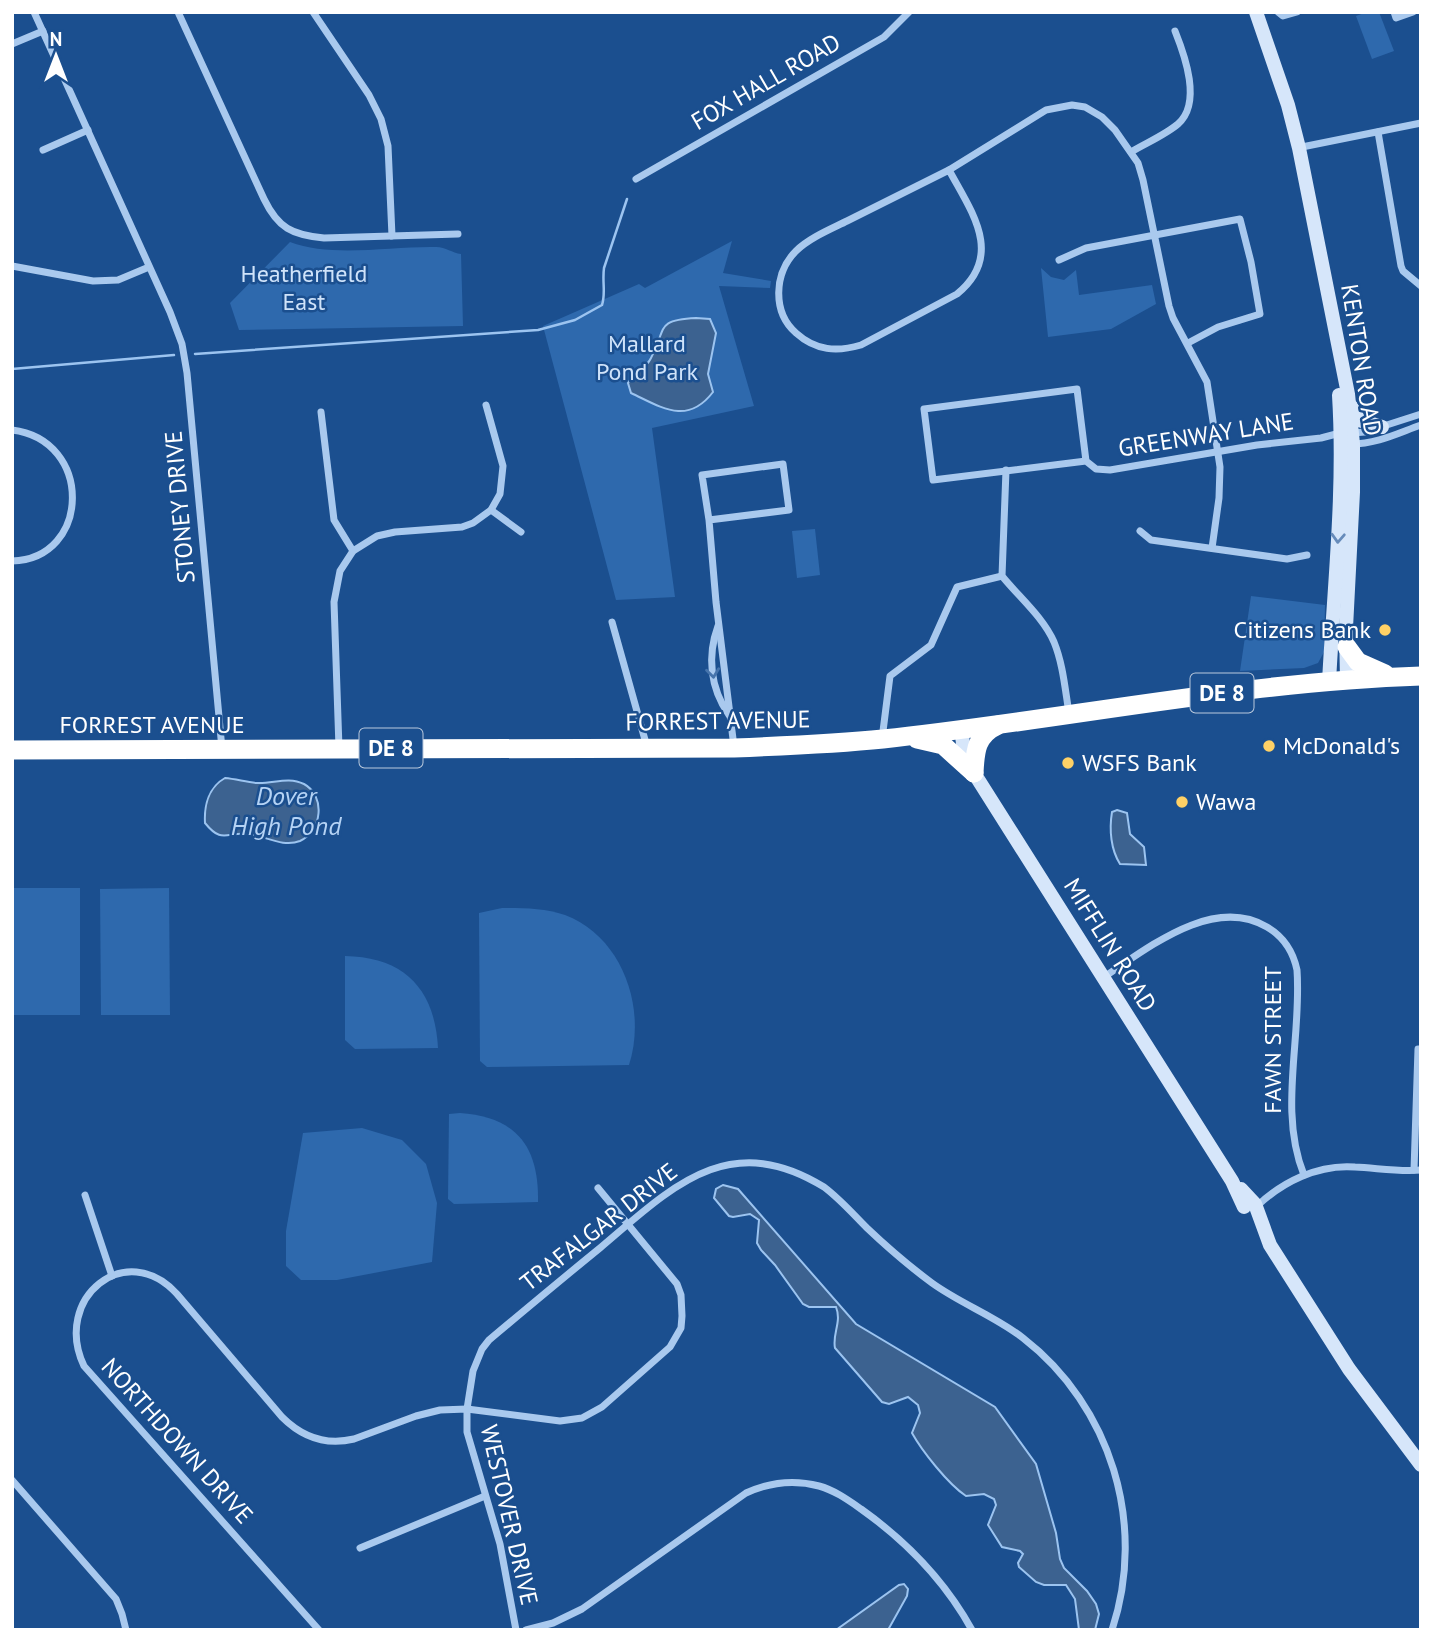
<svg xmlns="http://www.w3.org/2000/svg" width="1433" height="1642" font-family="'PT Sans',sans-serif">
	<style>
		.green { fill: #2e69ad }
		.water { fill: #3c6290; stroke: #9cc4f0; stroke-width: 2 }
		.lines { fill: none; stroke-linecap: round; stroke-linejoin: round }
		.stream { stroke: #9cc4f0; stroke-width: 2.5 }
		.street { stroke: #a9c9ee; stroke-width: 7 }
		.secondary { stroke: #d6e6fa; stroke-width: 14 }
		.highway { stroke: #fff; stroke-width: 19 }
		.oneway { stroke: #668bba }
		.oneway2 { stroke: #4674ac }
		.poi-dot { fill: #ffd166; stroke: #1b4f8f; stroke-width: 2.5 }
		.labels { text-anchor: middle; stroke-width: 5; stroke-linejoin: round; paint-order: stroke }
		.shield { fill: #1b4f8f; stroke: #bbcadd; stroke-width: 2 }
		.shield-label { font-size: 23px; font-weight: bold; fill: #fff }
		.street-label { font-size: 24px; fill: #fff; stroke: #1b4f8f }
		.park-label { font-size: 24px; fill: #cfe3fa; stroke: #1b4f8f }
		.poi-label { font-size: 24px; fill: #fff; stroke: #1b4f8f; text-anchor: start }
		.water-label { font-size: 26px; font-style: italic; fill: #b5d3f5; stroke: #1b4f8f }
	</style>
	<rect width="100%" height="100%" fill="#1b4f8f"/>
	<g class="green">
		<path d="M 1367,12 L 1379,12 L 1394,51 L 1372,59 L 1356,16 Z"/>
		<path d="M 732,241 L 723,273 L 771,281 L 770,288 L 719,286 L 754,406 L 652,428 L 675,597 L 616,600 L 543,326 L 639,284 L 645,288 Z"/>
		<path d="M 290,242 C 332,258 391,246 436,247 C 446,247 452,253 461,254 L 463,326 L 239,330 L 230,303 Z"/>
		<path d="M 1041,268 L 1051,277 L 1064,280 L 1076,270 L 1079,295 L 1152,285 L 1156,304 L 1111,329 L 1048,337 Z"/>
		<path d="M 815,529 L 820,575 L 797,578 L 792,531 Z"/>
		<path d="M 1251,596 L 1325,605 L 1324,652 L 1318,663 L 1304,668 L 1240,671 Z"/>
		<rect x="12" y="888" width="68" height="127"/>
		<path d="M 169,888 L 170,1015 L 101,1015 L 100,889 Z"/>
		<path d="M 502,908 C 523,908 545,908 565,915 C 623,937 647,1009 629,1065 L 487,1067 L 480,1061 L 479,913 Z"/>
		<path d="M 345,956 C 405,957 435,990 438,1048 L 355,1049 L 345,1040 Z"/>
		<path d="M 460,1113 C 517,1117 539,1147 538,1202 L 454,1204 L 448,1199 L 449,1114 Z"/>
		<path d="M 362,1128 L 402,1140 L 426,1164 L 437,1203 L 432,1262 L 337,1280 L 301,1280 L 286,1266 L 286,1231 L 303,1133 Z"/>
	</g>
	<g class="water">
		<path d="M 696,318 L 710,319 L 716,333 L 708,374 L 713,392 C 687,426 661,407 631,393 L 628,383 C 634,372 646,369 651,358 C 667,328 655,320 696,318 Z"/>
		<path d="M 225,778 C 236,779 246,782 257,783 C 273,784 288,776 304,784 C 326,796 322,831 300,841 C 282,848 264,835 247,834 C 226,832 222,844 205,823 C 204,805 209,787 225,778 Z"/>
		<path d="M 1117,810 L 1127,813 L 1130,834 L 1144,847 L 1146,865 L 1120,864 C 1111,850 1109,830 1112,812 Z"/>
		<path d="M 723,1185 L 738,1189 L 856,1324 L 995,1407 L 1036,1464 L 1056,1533 L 1060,1559 L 1064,1568 L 1087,1591 L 1096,1604 L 1099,1614 L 1095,1630 L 1079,1630 L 1075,1599 L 1066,1585 L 1044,1585 L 1036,1582 L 1019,1567 L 1018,1563 L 1023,1554 L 1020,1551 L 1002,1547 L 988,1525 L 996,1505 L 994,1499 L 984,1494 L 966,1496 C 948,1484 922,1451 912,1433 L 920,1413 L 918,1405 L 908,1397 L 889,1404 L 882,1402 L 835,1348 C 832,1334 842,1322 836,1307 L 809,1307 L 803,1304 L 775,1265 L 761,1250 L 757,1243 L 759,1220 L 750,1214 L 733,1217 L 729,1216 L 714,1198 L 716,1189 Z"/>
		<path d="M 904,1584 L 908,1589 L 907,1596 L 888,1630 L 836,1630 L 899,1585 Z"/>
	</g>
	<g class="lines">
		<g class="stream">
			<path d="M 195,354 L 538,330 L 575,320 L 602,305 C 606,293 602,282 604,268 L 627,199"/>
			<path d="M 12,369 L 174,355"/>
		</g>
		<g class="street">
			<path d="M 34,12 L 170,312 L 182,344 L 187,373 L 222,749"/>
			<path d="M 178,12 L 264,199 C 278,228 292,235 324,238 L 458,234"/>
			<path d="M 313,12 L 369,95 L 381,119 L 388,146 L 392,236"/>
			<path d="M 1278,12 L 1283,16 L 1297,12"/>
			<path d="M 1394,12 L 1396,18 L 1413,12"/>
			<path d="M 12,44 L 43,31"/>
			<path d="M 1378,132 L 1401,266 L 1403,271 L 1421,286"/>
			<path d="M 1297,148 L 1421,123"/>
			<path d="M 43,150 L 88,130"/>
			<path d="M 1131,152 C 1146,143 1165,135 1178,124 C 1202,103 1185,56 1175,31"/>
			<path d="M 949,170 L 1046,110 L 1072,105 L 1085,107 L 1102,117 L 1115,130 L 1138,163 L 1143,180 L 1169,306 L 1173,318 L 1207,382 L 1220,467 L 1219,498 L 1212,548"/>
			<path d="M 949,170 C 971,211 1005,255 957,294 L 861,345 C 837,352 816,351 796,333 C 772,312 774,273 796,251 C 809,238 831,229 847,221 C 881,204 915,187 949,170 Z"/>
			<path d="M 636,179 L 884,37 L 909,12"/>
			<path d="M 1059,260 L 1086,248 L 1240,219 L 1251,262 L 1260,314 L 1218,327 L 1188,343"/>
			<path d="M 12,266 L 93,281 L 118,280 L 149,267"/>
			<path d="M 321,412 L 334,520 L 353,551"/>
			<path d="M 12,430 C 94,440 91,559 12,561"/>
			<path d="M 1352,433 L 1365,432 L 1421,414"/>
			<path d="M 1351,444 C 1377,444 1398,433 1421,425"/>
			<path d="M 1086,461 L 1077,389 L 924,409 L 933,480 L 1086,461 L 1096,469 L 1110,470 L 1257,445 L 1321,438 L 1340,433"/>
			<path d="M 1006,470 L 1002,576 C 1019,597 1043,617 1054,642 C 1063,664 1065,689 1069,713"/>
			<path d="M 491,510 L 521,532"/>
			<path d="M 709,520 L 789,510 L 783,464 L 702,475 L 709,520 L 716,602 L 734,747"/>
			<path d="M 1140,531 L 1151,540 L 1287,559 L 1307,555"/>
			<path d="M 612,622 L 647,747"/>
			<path d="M 718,626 C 707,656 710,688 729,715"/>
			<path d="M 882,739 L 890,676 L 931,645 L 957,587 L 1002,576"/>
			<path d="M 339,748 L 334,602 L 340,571 L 353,551 L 377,536 L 395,532 L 462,527 L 473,523 L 491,510 L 500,494 L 503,466 L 486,405"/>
			<path d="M 1104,977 C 1148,948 1213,895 1267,927 C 1284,937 1293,951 1297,970 C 1302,1038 1278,1111 1304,1175"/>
			<path d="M 1414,1170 L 1418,1049 L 1421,1049"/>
			<path d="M 85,1195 L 112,1276"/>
			<path d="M 1256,1207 C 1282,1182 1318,1164 1355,1167 C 1377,1168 1399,1172 1421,1170"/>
			<path d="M 12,1480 L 116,1599 L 122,1614 L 126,1630"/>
			<path d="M 360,1548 L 485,1496"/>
			<path d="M 319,1630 L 84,1366 C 52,1298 126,1238 177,1294 L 282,1417 C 302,1437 325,1446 354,1439 L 416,1416 L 440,1410 L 467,1409 L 560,1421 L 582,1418 L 602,1407 L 670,1347 L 681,1328 L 682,1316 L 681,1295 L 677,1284 L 598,1188"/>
			<path d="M 516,1630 L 500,1544 L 467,1432 L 467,1409 L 473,1371 L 482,1349 L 489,1340 C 526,1309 563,1278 600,1248 C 671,1188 728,1128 824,1187 C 840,1199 853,1214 867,1228 C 887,1247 909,1266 932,1283 C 961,1304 995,1316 1023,1338 C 1111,1406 1147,1524 1112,1630"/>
			<path d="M 526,1630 L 553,1623 L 582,1609 L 746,1493 C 770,1482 793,1479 819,1486 C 834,1490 848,1500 861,1509 C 906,1541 945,1581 972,1630"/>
		</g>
		<g class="secondary">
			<path d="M 1256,12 L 1288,105 L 1299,148 L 1348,394 L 1353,444 L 1353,492 L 1346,628 L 1347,680"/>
			<path d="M 1351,406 L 1359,420 L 1382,427"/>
			<path d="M 1329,682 C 1334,586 1345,491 1339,395"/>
			<path d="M 961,728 L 964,751 L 974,773 L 1232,1181 L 1244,1207"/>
			<path d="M 1241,1189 L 1255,1204 L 1270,1245 L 1349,1369 L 1421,1465"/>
		</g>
		<g class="highway">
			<path d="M 1347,647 L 1358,662 L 1385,674"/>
			<path d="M 917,739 L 943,745 L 974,773"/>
			<path d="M 12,750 L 734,748 C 784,746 834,744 883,739 C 1062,720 1240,682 1421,676"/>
			<path d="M 974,773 C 975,751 976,735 998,725"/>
		</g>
	</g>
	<defs><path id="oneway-chevron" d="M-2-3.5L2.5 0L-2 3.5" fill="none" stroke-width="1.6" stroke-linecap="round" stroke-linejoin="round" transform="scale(1.75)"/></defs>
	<use class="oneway" href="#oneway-chevron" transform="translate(1338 538) rotate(93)"/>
	<use class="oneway2" href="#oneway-chevron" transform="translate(713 673) rotate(83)"/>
	<g class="poi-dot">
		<circle cx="1385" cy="630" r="7"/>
		<circle cx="1269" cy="746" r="7"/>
		<circle cx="1068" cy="763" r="7"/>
		<circle cx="1182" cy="802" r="7"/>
	</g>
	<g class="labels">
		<g class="shield">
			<rect x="1190.5" y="673.5" width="63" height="39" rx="5"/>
			<rect x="359.5" y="728.5" width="63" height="39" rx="5"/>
		</g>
		<g class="shield-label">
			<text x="1222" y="701">DE 8</text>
			<text x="391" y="756">DE 8</text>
		</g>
		<g class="street-label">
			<text transform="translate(766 82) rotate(-30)" y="8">FOX HALL ROAD</text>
			<text transform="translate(1361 360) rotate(81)" y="8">KENTON ROAD</text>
			<text transform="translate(1206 435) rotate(-9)" y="8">GREENWAY LANE</text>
			<text transform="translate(180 507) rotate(-95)" y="8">STONEY DRIVE</text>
			<text transform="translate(718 721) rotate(-1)" y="8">FORREST AVENUE</text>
			<text x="152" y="733">FORREST AVENUE</text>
			<text transform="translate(1110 945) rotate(58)" y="8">MIFFLIN ROAD</text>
			<text transform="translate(1273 1040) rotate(-90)" y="8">FAWN STREET</text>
			<text transform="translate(599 1227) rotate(-38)" y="8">TRAFALGAR DRIVE</text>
			<text transform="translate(177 1441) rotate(48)" y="8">NORTHDOWN DRIVE</text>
			<text transform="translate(509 1515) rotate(77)" y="8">WESTOVER DRIVE</text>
		</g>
		<g class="park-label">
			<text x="304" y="282">Heatherfield<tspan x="304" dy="28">East</tspan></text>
			<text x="647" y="352">Mallard<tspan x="647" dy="28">Pond Park</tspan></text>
		</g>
		<g class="poi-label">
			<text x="1371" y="638" text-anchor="end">Citizens Bank</text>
			<text x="1283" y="754">McDonald's</text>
			<text x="1082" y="771">WSFS Bank</text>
			<text x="1196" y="810">Wawa</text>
		</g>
		<g class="water-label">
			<text x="286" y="805">Dover<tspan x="286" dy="30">High Pond</tspan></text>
		</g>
	</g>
	<rect width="1433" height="1642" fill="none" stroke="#ffffff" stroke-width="28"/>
	<g transform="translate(56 56)" stroke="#1b4f8f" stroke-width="5" paint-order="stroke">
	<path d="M0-5L12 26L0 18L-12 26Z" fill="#ffffff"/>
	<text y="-10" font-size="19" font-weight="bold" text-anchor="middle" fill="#ffffff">N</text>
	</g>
</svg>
